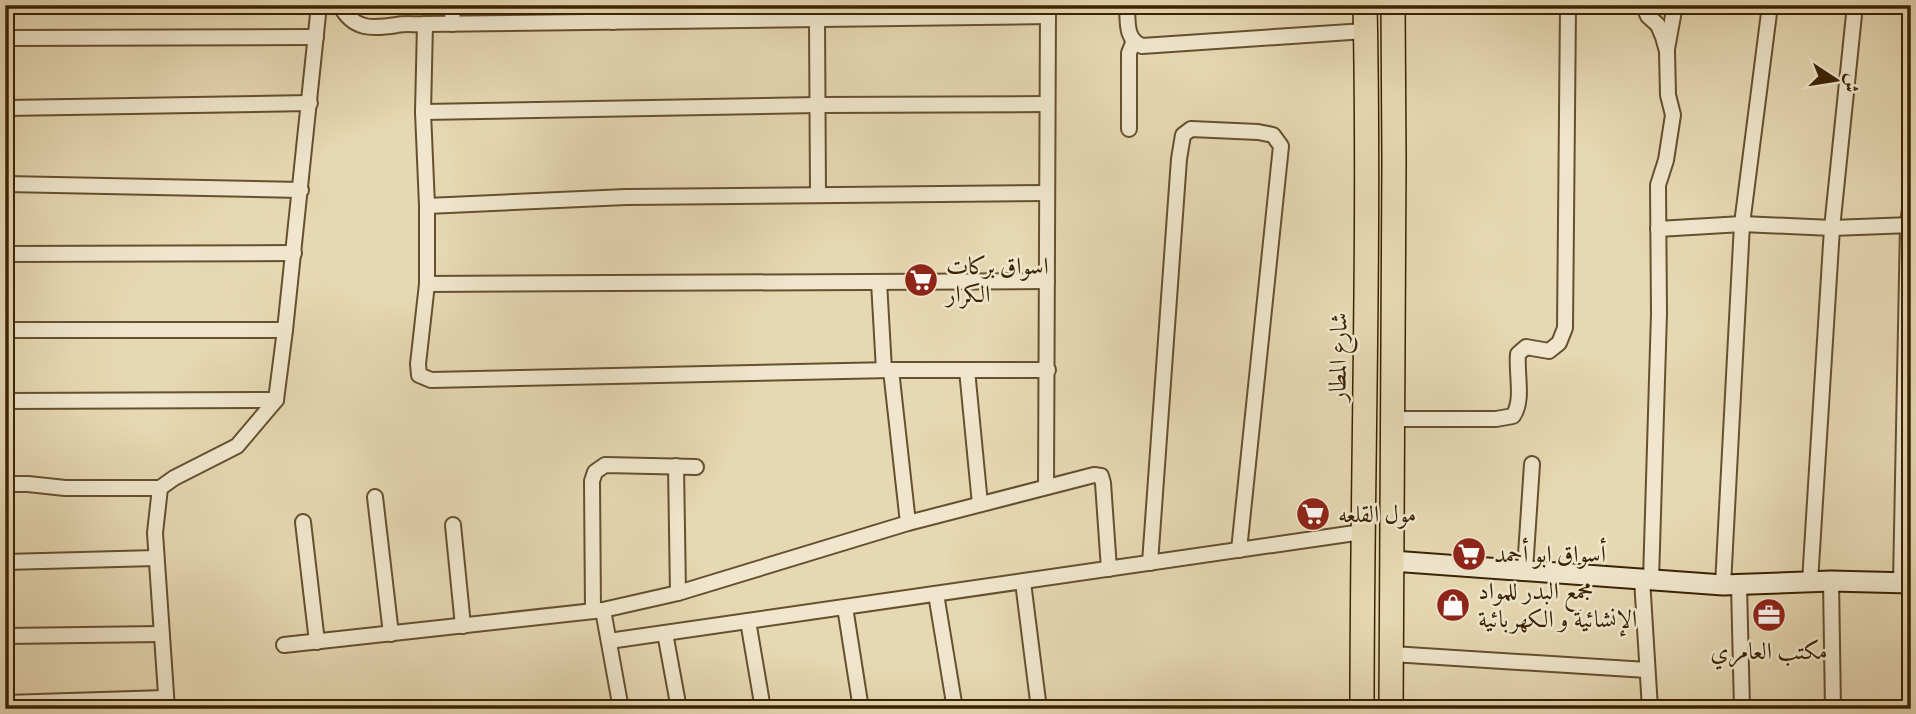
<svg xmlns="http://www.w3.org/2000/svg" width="1916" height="714" font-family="'IM FELL Great Primer',Amiri,serif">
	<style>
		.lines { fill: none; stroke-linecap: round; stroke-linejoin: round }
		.street-casing { stroke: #66502e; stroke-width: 18 }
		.secondary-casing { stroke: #3b2302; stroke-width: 23 }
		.primary-casing { stroke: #3b2302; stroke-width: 26 }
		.street { stroke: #efe6cd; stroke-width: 14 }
		.secondary { stroke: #efe6cd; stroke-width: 19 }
		.primary { stroke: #e6d8b2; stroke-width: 23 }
		.labels { text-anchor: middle; stroke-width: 5; stroke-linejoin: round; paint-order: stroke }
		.poi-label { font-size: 24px; fill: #3b2302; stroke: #efe6cd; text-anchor: start }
		.street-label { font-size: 24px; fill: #3b2302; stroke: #efe6cd }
	</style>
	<rect width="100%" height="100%" fill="#e6d8b2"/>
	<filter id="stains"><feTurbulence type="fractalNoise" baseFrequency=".00286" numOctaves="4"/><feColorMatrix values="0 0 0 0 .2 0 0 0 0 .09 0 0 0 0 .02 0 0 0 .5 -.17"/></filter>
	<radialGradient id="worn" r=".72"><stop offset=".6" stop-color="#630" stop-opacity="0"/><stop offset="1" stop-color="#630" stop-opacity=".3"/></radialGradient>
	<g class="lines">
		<g class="street-casing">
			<g id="street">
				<path d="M 340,5 C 353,30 372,29 397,25 C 406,23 416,25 425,24 L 423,112 L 427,206 L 626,197 L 1047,193"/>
				<path d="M 1127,5 C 1128,22 1125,39 1142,46 L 1365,31"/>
				<path d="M 1643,5 L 1648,16 L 1658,25 L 1663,37 L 1667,51 L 1668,95 L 1673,115 L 1666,160 L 1658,185 L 1659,313 L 1651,580"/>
				<path d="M 817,19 L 818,195"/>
				<path d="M 613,22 L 613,5"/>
				<path d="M 425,24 L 1048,16"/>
				<path d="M 452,24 L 453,5"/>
				<path d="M 5,38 L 316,37"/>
				<path d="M 1667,49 L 1675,5"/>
				<path d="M 5,108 L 310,103"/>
				<path d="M 423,112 L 818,105 L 1047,104"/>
				<path d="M 1129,129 L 1129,53 L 1133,43"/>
				<path d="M 5,184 L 301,190"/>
				<path d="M 427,206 L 427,284 L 418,364 L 419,375 L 431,380 L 891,370 L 1048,370"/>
				<path d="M 1658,229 L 1742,224 L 1832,228 L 1911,225"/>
				<path d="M 5,254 L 294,253"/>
				<path d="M 879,282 L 884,370"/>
				<path d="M 427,284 L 1047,281"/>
				<path d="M 5,330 L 285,330"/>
				<path d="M 891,370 L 908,523"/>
				<path d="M 967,370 L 980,504"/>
				<path d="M 5,401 L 276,400"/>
				<path d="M 1393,419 L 1496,419 L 1513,416 C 1524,400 1516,374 1518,354 L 1526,347 L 1549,351 L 1559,343 L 1565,328 L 1568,6"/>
				<path d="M 676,466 L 678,593"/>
				<path d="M 5,484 L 28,484 L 65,488 L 160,488"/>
				<path d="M 1046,487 L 1048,5"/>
				<path d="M 375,497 L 391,634"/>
				<path d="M 303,522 L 317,642"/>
				<path d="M 453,525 L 463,626"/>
				<path d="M 5,562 L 156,558"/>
				<path d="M 1150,563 L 1179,159 L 1183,135 L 1191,129 L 1258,132 L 1273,135 L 1281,146 L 1239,550"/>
				<path d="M 1525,570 L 1532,464"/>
				<path d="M 1642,579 L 1650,709"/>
				<path d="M 1831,581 L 1833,709"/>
				<path d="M 1023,582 L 1039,709"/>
				<path d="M 1810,582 L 1832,228 L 1855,5"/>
				<path d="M 1901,583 L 1908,225 L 1911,201"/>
				<path d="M 1723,585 L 1742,224 L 1770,5"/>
				<path d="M 1739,585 L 1742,709"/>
				<path d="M 936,594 L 955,709"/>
				<path d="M 845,607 L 861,709"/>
				<path d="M 603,610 L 621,709"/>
				<path d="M 593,611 L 592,481 L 595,472 L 605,465 L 696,467"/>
				<path d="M 748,621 L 763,709"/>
				<path d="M 665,633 L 679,709"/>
				<path d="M 5,636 L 161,634"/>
				<path d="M 609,641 L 1362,532"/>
				<path d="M 284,645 L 603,610 L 678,593 L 908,523 L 1094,475 L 1101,476 L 1103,483 L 1109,569"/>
				<path d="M 1392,654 L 1647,670"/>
				<path d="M 5,703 L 166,698"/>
				<path d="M 167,709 L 155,533 L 160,488 L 174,478 L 237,446 L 276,400 L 285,330 L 319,5"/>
			</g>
		</g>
		<g class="secondary-casing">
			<path id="secondary" d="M 1392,561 L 1723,585 L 1831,581 L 1911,583"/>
		</g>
		<g class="primary-casing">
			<g id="primary">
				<path d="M 1362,709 C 1362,474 1370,240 1365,5"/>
				<path d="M 1391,709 L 1394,160 L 1393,5"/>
			</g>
		</g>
		<use href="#street" class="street"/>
		<use href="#secondary" class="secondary"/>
		<use href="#primary" class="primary"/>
	</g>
	<defs>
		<g id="supermarket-disc" transform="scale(1.75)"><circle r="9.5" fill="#8f2418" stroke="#efe6cd"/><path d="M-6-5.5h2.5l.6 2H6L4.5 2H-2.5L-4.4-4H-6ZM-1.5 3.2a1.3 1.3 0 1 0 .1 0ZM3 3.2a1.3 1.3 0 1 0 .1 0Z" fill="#fff"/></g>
		<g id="shop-disc" transform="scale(1.75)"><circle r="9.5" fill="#8f2418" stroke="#efe6cd"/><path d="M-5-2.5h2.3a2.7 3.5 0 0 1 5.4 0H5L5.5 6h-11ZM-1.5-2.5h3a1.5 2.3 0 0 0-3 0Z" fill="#fff"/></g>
		<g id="office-disc" transform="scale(1.75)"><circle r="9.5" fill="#8f2418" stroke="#efe6cd"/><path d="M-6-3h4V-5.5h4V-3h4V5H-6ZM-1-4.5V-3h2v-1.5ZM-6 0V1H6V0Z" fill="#fff"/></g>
	</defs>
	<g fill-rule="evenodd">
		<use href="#supermarket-disc" x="921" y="280"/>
		<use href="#supermarket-disc" x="1313" y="514"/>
		<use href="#supermarket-disc" x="1469" y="554"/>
		<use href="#shop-disc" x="1453" y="605"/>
		<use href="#office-disc" x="1769" y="615"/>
	</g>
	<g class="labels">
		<g class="poi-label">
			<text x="946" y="274">اسواق بركات<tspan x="946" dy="28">الكرار</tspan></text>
			<text x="1338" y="522">مول القلعه</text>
			<text x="1494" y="562">أسواق ابو أحمد</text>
			<text x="1478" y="599">مجمع البدر للمواد<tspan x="1478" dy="28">الإنشائية و الكهربائية</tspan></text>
			<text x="1769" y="659" text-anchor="middle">مكتب العامري</text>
		</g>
		<g class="street-label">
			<text transform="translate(1338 357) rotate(-89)" y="8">شارع المطار</text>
		</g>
	</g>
	<rect width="1916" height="714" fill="none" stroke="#e6d8b2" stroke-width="28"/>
	<rect x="7" y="7" width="1902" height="700" fill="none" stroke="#3b2302" stroke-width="3.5"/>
	<rect x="14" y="14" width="1888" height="686" fill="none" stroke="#3b2302" stroke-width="2"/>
	<g transform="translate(1836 80) rotate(102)" stroke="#efe6cd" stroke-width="5" paint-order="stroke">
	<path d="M0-5L12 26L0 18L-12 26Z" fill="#3b2302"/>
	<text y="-10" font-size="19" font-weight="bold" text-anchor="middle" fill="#3b2302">ش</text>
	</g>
	<rect width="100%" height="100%" filter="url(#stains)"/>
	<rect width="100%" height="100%" fill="url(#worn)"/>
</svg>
